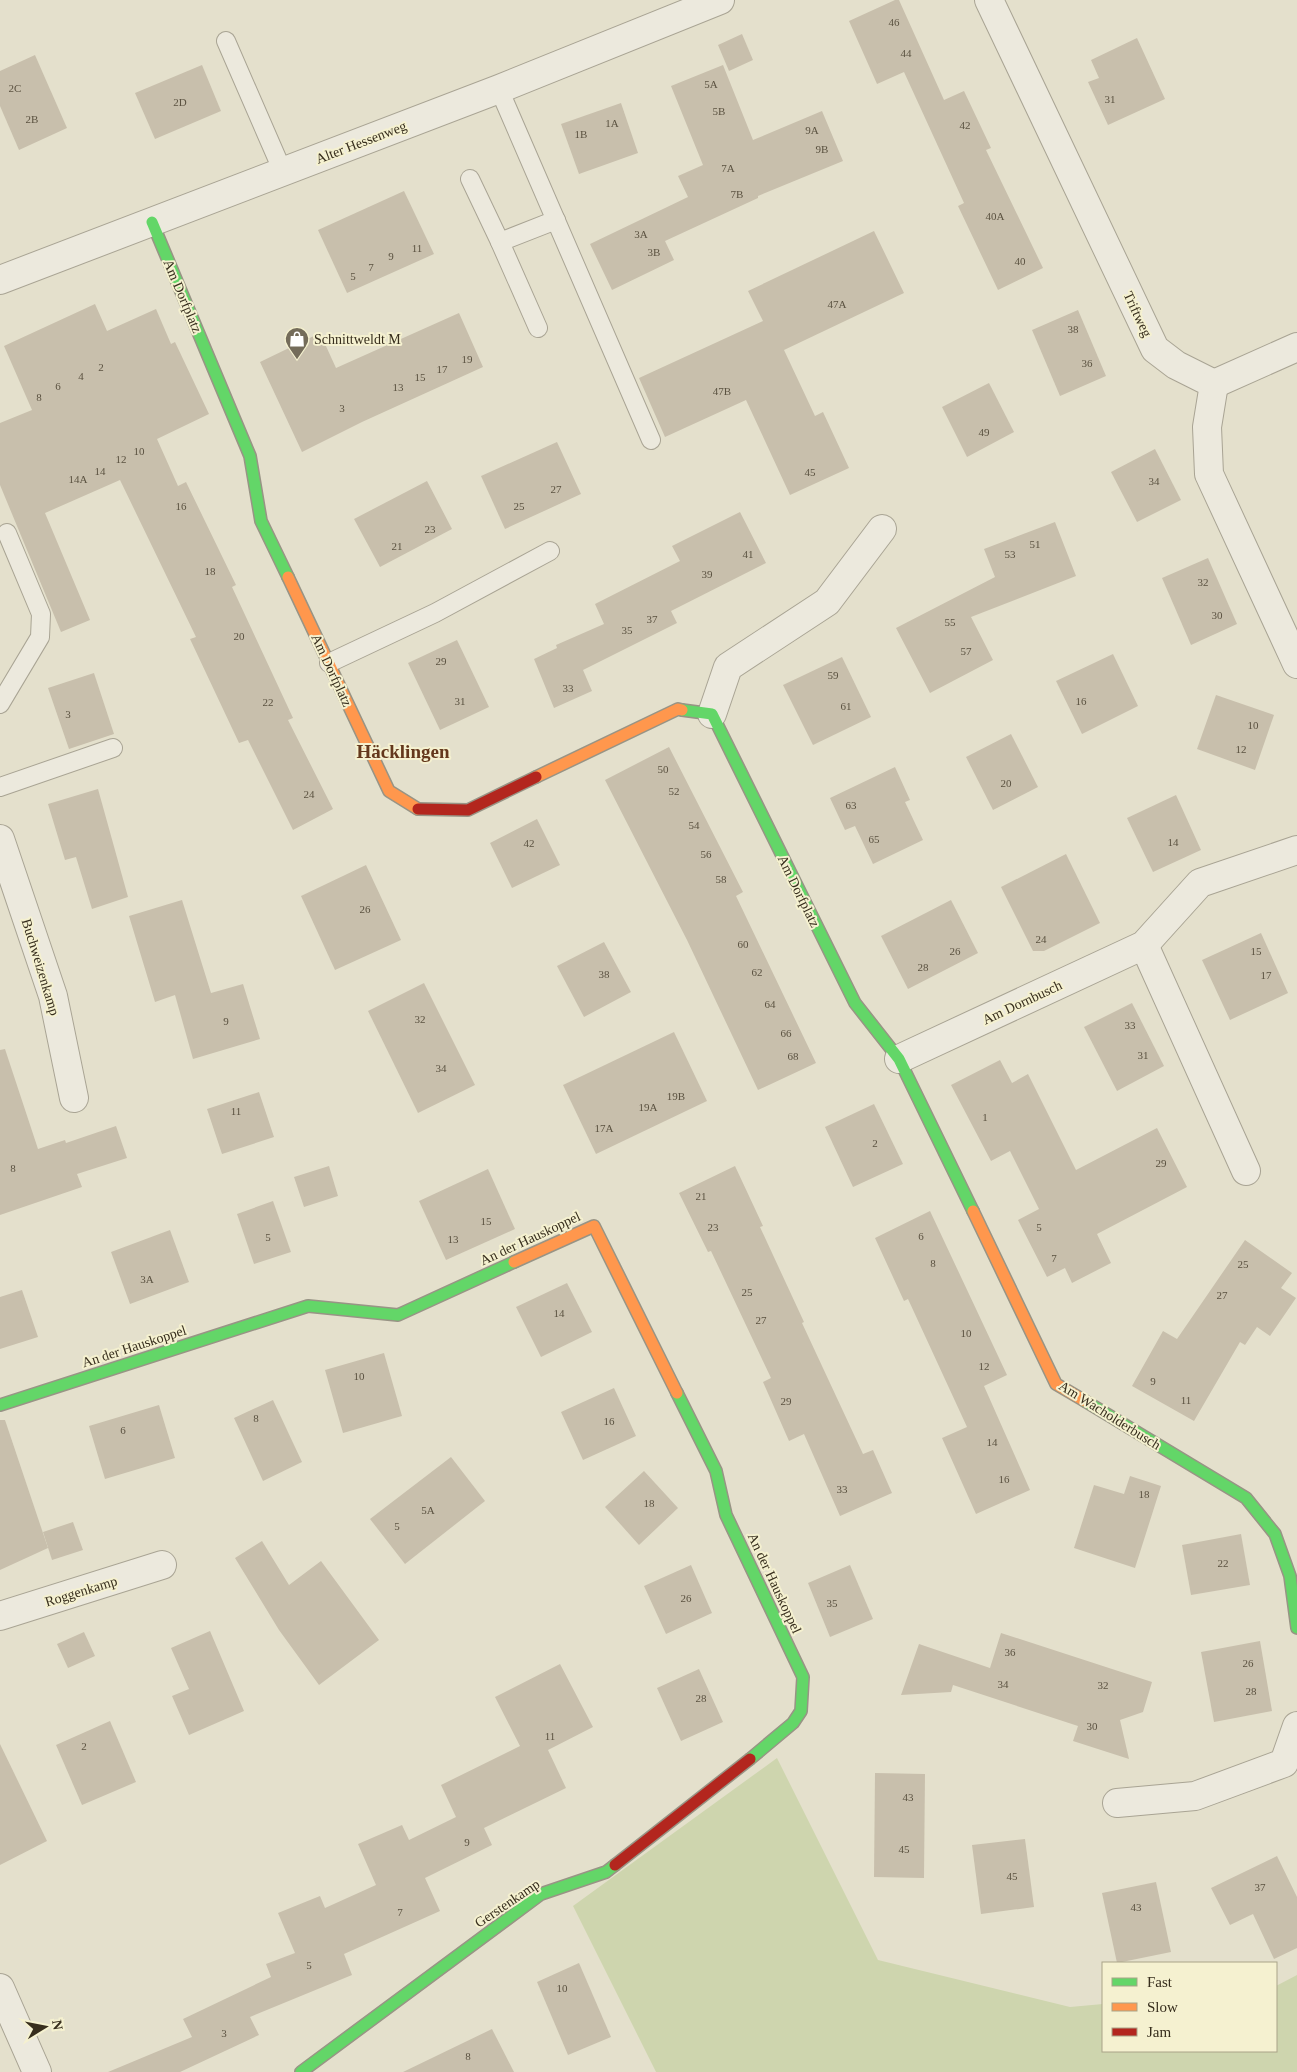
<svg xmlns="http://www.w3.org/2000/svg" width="1297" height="2072" font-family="Georgia,serif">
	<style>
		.green { fill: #ced5ae }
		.building { fill: #c8bfac }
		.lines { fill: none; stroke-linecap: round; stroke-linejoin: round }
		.lane-casing { stroke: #a9a494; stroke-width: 20 }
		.street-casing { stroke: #a9a494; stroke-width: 30 }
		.fast-casing { stroke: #989485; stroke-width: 14 }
		.slow-casing { stroke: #989485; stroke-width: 14 }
		.jam-casing { stroke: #989485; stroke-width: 14 }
		.lane { stroke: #ece9dd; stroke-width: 18 }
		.street { stroke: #ece9dd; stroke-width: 28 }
		.fast { stroke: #63d668; stroke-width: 11 }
		.slow { stroke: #ff974d; stroke-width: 11 }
		.jam { stroke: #b3261e; stroke-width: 11 }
		.labels { text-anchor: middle; stroke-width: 4; stroke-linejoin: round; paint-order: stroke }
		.number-label { font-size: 11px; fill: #5b5241 }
		.street-label { font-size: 14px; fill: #372e1d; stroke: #f5f1d0 }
		.poi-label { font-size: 14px; fill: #372e1d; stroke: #f5f1d0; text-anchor: start }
		.district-label { font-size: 19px; font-weight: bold; fill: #64381c; stroke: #f5f1d0 }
	</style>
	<rect width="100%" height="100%" fill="#e4e0cc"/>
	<path class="green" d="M 777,1758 L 878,1960 L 1070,2007 L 1103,2004 L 1103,2051 L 1276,2051 L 1276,1986 L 1297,1975 L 1297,2072 L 656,2072 L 573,1906 Z"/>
	<g class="building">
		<path d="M 895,0 L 899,0 L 944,100 L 964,91 L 991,148 L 986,150 L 1043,268 L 998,290 L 958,206 L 964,203 L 904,72 L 877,84 L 849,21 Z"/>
		<path d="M 742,34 L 753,60 L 729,71 L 718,45 Z"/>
		<path d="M 1137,38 L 1165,99 L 1108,125 L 1088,82 L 1099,78 L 1091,60 Z"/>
		<path d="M 35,55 L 67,128 L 19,150 L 0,106 L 0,71 Z"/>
		<path d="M 202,65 L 221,111 L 155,139 L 135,93 Z"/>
		<path d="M 723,65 L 753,140 L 822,111 L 843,161 L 758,196 L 758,198 L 665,241 L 674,260 L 612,290 L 590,244 L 688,197 L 678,176 L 703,165 L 671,86 Z"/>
		<path d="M 621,103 L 638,153 L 579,174 L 561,124 Z"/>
		<path d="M 404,191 L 434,254 L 347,293 L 318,230 Z"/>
		<path d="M 874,231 L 904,293 L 784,350 L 815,416 L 823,412 L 849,468 L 790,495 L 746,400 L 665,437 L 639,378 L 763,321 L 748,291 Z"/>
		<path d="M 95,304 L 107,331 L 156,309 L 171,344 L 175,342 L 209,414 L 157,439 L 178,486 L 186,482 L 236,585 L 232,587 L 293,718 L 288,720 L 333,809 L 293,830 L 248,740 L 239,743 L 190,639 L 196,637 L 120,480 L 45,513 L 90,620 L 61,632 L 0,485 L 0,423 L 32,410 L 4,346 Z"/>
		<path d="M 1078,310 L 1106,376 L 1060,396 L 1032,330 Z"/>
		<path d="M 459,313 L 483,367 L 362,422 L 302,452 L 260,362 L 320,333 L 336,368 Z"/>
		<path d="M 989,383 L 1014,432 L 967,457 L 942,407 Z"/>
		<path d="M 557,442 L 581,494 L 505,529 L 481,476 Z"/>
		<path d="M 1155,449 L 1181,500 L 1137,522 L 1111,472 Z"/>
		<path d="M 427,481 L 452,529 L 380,567 L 354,519 Z"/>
		<path d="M 740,512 L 766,563 L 671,611 L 677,623 L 583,670 L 592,691 L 554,708 L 534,659 L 557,648 L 556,645 L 604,624 L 595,604 L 680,561 L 672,546 Z"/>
		<path d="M 1055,522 L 1076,576 L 971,617 L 993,660 L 930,693 L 896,628 L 995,577 L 984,549 Z"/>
		<path d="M 1208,558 L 1237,624 L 1191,645 L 1162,578 Z"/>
		<path d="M 457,640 L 489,707 L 440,730 L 408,663 Z"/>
		<path d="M 1113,654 L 1138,706 L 1082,734 L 1056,681 Z"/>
		<path d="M 842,657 L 871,717 L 813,745 L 783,685 Z"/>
		<path d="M 94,673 L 114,734 L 69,749 L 48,688 Z"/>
		<path d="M 1216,695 L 1274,715 L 1255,770 L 1197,749 Z"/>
		<path d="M 1011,734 L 1038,787 L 993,810 L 966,757 Z"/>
		<path d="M 669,747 L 743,892 L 736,896 L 816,1063 L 758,1090 L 687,940 L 605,780 Z"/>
		<path d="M 895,767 L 910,800 L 905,802 L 923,840 L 873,864 L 855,826 L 845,830 L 830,798 Z"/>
		<path d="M 98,789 L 128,897 L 92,909 L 76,857 L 65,860 L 48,804 Z"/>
		<path d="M 1176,795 L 1201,850 L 1153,872 L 1127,818 Z"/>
		<path d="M 537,819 L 560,865 L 512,888 L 490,843 Z"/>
		<path d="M 1066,854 L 1100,923 L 1044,951 L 1033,951 L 1001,887 Z"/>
		<path d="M 366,865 L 401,940 L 335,970 L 301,896 Z"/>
		<path d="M 182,900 L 211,993 L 243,984 L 260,1039 L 193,1059 L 175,995 L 155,1002 L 129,916 Z"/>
		<path d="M 951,900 L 978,953 L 908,989 L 881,936 Z"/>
		<path d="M 1261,933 L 1288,993 L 1230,1020 L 1202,960 Z"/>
		<path d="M 604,942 L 631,992 L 584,1017 L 557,966 Z"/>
		<path d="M 424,983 L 475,1085 L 418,1113 L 368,1011 Z"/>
		<path d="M 1132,1003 L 1164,1066 L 1117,1091 L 1084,1027 Z"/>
		<path d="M 674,1032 L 707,1101 L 596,1154 L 563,1085 Z"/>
		<path d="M 5,1049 L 38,1149 L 65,1140 L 66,1143 L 116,1126 L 127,1158 L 77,1174 L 82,1187 L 0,1215 L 0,1050 Z"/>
		<path d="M 1000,1060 L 1012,1083 L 1028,1074 L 1076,1170 L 1157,1128 L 1187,1187 L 1097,1234 L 1111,1263 L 1072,1283 L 1065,1268 L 1047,1277 L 1018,1220 L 1039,1209 L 1010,1151 L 991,1161 L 951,1085 Z"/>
		<path d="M 259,1092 L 274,1137 L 222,1154 L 207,1109 Z"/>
		<path d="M 874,1104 L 903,1164 L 853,1187 L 825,1127 Z"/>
		<path d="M 329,1166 L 338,1196 L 304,1207 L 294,1177 Z"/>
		<path d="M 735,1166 L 763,1226 L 760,1227 L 804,1322 L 802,1323 L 863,1454 L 873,1450 L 892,1493 L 840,1516 L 804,1434 L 789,1441 L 763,1382 L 771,1378 L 711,1251 L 708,1252 L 679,1193 Z"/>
		<path d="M 488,1169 L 515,1229 L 446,1260 L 419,1201 Z"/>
		<path d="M 273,1201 L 291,1252 L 254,1264 L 237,1214 Z"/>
		<path d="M 930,1211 L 1007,1375 L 984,1386 L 1030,1490 L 976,1514 L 942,1438 L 967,1427 L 908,1299 L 904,1301 L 875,1238 Z"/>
		<path d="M 170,1230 L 189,1282 L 130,1304 L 111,1252 Z"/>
		<path d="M 1245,1240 L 1292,1273 L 1281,1288 L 1296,1298 L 1270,1336 L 1257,1327 L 1245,1345 L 1240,1342 L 1194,1421 L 1132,1386 L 1163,1331 L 1177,1339 Z"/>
		<path d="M 567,1283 L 592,1332 L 541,1357 L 516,1307 Z"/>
		<path d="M 22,1290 L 38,1337 L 0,1349 L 0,1297 Z"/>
		<path d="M 384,1353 L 402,1416 L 343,1433 L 325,1370 Z"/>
		<path d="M 614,1388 L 636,1436 L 583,1460 L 561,1412 Z"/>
		<path d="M 273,1400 L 302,1462 L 263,1481 L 234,1418 Z"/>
		<path d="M 159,1405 L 175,1458 L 105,1479 L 89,1426 Z"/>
		<path d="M 0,1420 L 5,1420 L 48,1548 L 0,1570 Z"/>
		<path d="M 451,1457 L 485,1501 L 405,1564 L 370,1519 Z"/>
		<path d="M 644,1471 L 678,1508 L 639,1545 L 605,1507 Z"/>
		<path d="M 1130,1476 L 1161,1486 L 1135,1568 L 1074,1548 L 1094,1485 L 1124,1494 Z"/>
		<path d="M 73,1522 L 83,1550 L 52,1560 L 43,1532 Z"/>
		<path d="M 1241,1534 L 1250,1585 L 1191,1595 L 1182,1545 Z"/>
		<path d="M 262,1541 L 289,1585 L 321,1561 L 379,1640 L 319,1685 L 279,1630 L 235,1558 Z"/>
		<path d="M 691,1565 L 712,1613 L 666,1634 L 644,1586 Z"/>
		<path d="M 850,1565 L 873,1619 L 830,1637 L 808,1583 Z"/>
		<path d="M 210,1631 L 244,1711 L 189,1735 L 172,1696 L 189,1689 L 171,1648 Z"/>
		<path d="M 84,1632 L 95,1656 L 68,1668 L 57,1644 Z"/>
		<path d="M 1001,1633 L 1152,1682 L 1143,1712 L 1120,1720 L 1129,1759 L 1073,1741 L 1078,1726 L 953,1685 L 951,1692 L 901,1695 L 919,1644 L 990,1668 Z"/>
		<path d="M 1260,1641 L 1272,1711 L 1214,1722 L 1201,1652 Z"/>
		<path d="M 560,1664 L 593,1727 L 548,1750 L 566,1788 L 484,1828 L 492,1845 L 425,1878 L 440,1911 L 344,1954 L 352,1975 L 250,2017 L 259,2035 L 180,2072 L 108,2072 L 192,2037 L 183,2019 L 271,1977 L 266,1964 L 295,1953 L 278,1913 L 320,1896 L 325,1908 L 376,1885 L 358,1844 L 402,1825 L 409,1840 L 456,1817 L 441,1785 L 520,1746 L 495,1697 Z"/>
		<path d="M 699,1669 L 723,1722 L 681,1741 L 657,1688 Z"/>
		<path d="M 110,1721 L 136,1782 L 82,1805 L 56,1745 Z"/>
		<path d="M 0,1744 L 47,1841 L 0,1865 Z"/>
		<path d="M 875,1773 L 925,1774 L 924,1878 L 874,1877 Z"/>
		<path d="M 1025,1839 L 1034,1907 L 981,1914 L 972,1845 Z"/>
		<path d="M 1277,1856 L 1297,1897 L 1297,1948 L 1274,1959 L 1253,1914 L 1230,1925 L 1211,1888 Z"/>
		<path d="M 1156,1882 L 1171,1952 L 1117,1963 L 1102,1893 Z"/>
		<path d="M 579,1963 L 611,2037 L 568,2055 L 537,1982 Z"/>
		<path d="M 492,2029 L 514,2072 L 403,2072 Z"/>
	</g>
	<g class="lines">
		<g class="lane-casing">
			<g id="lane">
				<path d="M 226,41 L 283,172"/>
				<path d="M 499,89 L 651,440"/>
				<path d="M 470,179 L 500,242"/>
				<path d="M 538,328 L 500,242 L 556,220"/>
				<path d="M 329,663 L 435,613 L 550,551"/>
				<path d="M 0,704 L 40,637 L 41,614 L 7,533"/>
				<path d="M 0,787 L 113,748"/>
			</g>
		</g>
		<g class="street-casing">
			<g id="street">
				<path d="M 989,0 L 1155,349 L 1176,365 L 1214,384 L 1207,427 L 1209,474 L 1297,664"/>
				<path d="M 0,280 L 499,89 L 720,0"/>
				<path d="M 1214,384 L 1297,347"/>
				<path d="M 712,714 L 728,667 L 827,602 L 882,529"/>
				<path d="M 0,839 L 53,996 L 74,1098"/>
				<path d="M 1144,945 L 1246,1171"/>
				<path d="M 899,1059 L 1144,945 L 1200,883 L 1297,850"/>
				<path d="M 0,1616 L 162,1565"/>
				<path d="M 1117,1803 L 1195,1796 L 1284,1763 L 1297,1726"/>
				<path d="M 0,1988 L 37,2072"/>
			</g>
		</g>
		<g class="fast-casing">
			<g id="fast">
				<path d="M 152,222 L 250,456 L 261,521 L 288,577"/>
				<path d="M 682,710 L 712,714 L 855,1003 L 899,1059 L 973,1211"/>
				<path d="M 677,1393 L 716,1471 L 726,1515 L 803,1677 L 801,1711 L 793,1723 L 750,1759"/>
				<path d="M 1085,1401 L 1246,1498 L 1275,1534 L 1290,1576 L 1297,1628"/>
				<path d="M 0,1405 L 308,1306 L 398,1315 L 514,1262"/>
				<path d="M 301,2072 L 541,1894 L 606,1872 L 615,1865"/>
			</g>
		</g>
		<g class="slow-casing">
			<g id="slow">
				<path d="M 288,577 L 389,791 L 418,809"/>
				<path d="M 536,777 L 678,709 L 682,710"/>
				<path d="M 973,1211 L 1056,1384 L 1085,1401"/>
				<path d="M 514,1262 L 594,1226 L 677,1393"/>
			</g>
		</g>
		<g class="jam-casing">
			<g id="jam">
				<path d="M 418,809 L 468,810 L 536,777"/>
				<path d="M 615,1865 L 750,1759"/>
			</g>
		</g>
		<use href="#lane" class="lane"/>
		<use href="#street" class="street"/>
		<use href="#fast" class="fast"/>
		<use href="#slow" class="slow"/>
		<use href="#jam" class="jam"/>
	</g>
	<defs>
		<g id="shop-pin" transform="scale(1.25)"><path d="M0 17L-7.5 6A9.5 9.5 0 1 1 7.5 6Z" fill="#746c5a" stroke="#f5f1d0"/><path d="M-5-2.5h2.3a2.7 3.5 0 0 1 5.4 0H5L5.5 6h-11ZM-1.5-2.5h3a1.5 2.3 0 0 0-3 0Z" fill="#fff"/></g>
	</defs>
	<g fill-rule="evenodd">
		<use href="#shop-pin" x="297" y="339"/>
	</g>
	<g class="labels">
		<g class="number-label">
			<text x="894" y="26">46</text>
			<text x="906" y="57">44</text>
			<text x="711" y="88">5A</text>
			<text x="15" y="92">2C</text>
			<text x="1110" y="103">31</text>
			<text x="180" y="106">2D</text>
			<text x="719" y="115">5B</text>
			<text x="32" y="123">2B</text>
			<text x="612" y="127">1A</text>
			<text x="965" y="129">42</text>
			<text x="812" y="134">9A</text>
			<text x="581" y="138">1B</text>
			<text x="822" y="153">9B</text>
			<text x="728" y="172">7A</text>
			<text x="737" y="198">7B</text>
			<text x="995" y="220">40A</text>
			<text x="641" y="238">3A</text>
			<text x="417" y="252">11</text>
			<text x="654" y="256">3B</text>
			<text x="391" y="260">9</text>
			<text x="1020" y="265">40</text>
			<text x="371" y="271">7</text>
			<text x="353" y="280">5</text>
			<text x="837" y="308">47A</text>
			<text x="1073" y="333">38</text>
			<text x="467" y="363">19</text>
			<text x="1087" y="367">36</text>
			<text x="101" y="371">2</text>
			<text x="442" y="373">17</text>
			<text x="81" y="380">4</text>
			<text x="420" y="381">15</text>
			<text x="58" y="390">6</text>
			<text x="398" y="391">13</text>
			<text x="722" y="395">47B</text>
			<text x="39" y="401">8</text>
			<text x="342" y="412">3</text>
			<text x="984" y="436">49</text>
			<text x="139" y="455">10</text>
			<text x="121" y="463">12</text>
			<text x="100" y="475">14</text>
			<text x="810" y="476">45</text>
			<text x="78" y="483">14A</text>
			<text x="1154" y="485">34</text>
			<text x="556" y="493">27</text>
			<text x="181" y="510">16</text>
			<text x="519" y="510">25</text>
			<text x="430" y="533">23</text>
			<text x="1035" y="548">51</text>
			<text x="397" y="550">21</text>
			<text x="748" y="558">41</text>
			<text x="1010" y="558">53</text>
			<text x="210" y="575">18</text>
			<text x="707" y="578">39</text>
			<text x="1203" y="586">32</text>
			<text x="1217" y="619">30</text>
			<text x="652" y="623">37</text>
			<text x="950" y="626">55</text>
			<text x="627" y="634">35</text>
			<text x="239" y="640">20</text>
			<text x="966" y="655">57</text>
			<text x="441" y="665">29</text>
			<text x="833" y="679">59</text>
			<text x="568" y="692">33</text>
			<text x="460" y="705">31</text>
			<text x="1081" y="705">16</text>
			<text x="268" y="706">22</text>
			<text x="846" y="710">61</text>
			<text x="68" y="718">3</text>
			<text x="1253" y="729">10</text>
			<text x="1241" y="753">12</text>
			<text x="663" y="773">50</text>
			<text x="1006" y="787">20</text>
			<text x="674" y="795">52</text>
			<text x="309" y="798">24</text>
			<text x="851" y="809">63</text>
			<text x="694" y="829">54</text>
			<text x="874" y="843">65</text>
			<text x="1173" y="846">14</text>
			<text x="529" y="847">42</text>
			<text x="706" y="858">56</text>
			<text x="721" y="883">58</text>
			<text x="365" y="913">26</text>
			<text x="1041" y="943">24</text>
			<text x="743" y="948">60</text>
			<text x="955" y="955">26</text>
			<text x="1256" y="955">15</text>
			<text x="923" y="971">28</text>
			<text x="757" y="976">62</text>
			<text x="604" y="978">38</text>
			<text x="1266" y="979">17</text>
			<text x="770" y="1008">64</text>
			<text x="420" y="1023">32</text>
			<text x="226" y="1025">9</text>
			<text x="1130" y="1029">33</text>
			<text x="786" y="1037">66</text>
			<text x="1143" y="1059">31</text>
			<text x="793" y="1060">68</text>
			<text x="441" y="1072">34</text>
			<text x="676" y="1100">19B</text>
			<text x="648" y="1111">19A</text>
			<text x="236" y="1115">11</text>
			<text x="985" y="1121">1</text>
			<text x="604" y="1132">17A</text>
			<text x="875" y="1147">2</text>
			<text x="1161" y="1167">29</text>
			<text x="13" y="1172">8</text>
			<text x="701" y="1200">21</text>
			<text x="486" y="1225">15</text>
			<text x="713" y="1231">23</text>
			<text x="1039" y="1231">5</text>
			<text x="921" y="1240">6</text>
			<text x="268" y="1241">5</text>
			<text x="453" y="1243">13</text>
			<text x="1054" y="1262">7</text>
			<text x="933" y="1267">8</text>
			<text x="1243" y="1268">25</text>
			<text x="147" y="1283">3A</text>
			<text x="747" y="1296">25</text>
			<text x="1222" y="1299">27</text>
			<text x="559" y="1317">14</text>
			<text x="761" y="1324">27</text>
			<text x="966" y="1337">10</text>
			<text x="984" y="1370">12</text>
			<text x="359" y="1380">10</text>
			<text x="1153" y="1385">9</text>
			<text x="1186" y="1404">11</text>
			<text x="786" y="1405">29</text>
			<text x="256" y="1422">8</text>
			<text x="609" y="1425">16</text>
			<text x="123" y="1434">6</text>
			<text x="992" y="1446">14</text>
			<text x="1004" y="1483">16</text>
			<text x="842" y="1493">33</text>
			<text x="1144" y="1498">18</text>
			<text x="649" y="1507">18</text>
			<text x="428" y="1514">5A</text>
			<text x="397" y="1530">5</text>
			<text x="1223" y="1567">22</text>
			<text x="686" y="1602">26</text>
			<text x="832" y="1607">35</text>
			<text x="1010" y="1656">36</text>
			<text x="1248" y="1667">26</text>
			<text x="1003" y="1688">34</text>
			<text x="1103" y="1689">32</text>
			<text x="1251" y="1695">28</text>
			<text x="701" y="1702">28</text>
			<text x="1092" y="1730">30</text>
			<text x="550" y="1740">11</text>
			<text x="84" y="1750">2</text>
			<text x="908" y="1801">43</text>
			<text x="467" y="1846">9</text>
			<text x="904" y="1853">45</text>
			<text x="1012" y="1880">45</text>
			<text x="1260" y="1891">37</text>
			<text x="1136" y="1911">43</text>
			<text x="400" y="1916">7</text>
			<text x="309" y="1969">5</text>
			<text x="562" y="1992">10</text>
			<text x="224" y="2037">3</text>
			<text x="468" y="2060">8</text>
		</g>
		<g class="street-label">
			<text transform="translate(361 142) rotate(-21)" y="5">Alter Hessenweg</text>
			<text transform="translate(183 296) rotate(67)" y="5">Am Dorfplatz</text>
			<text transform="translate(1138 314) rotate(65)" y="5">Triftweg</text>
			<text transform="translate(332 670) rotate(65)" y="5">Am Dorfplatz</text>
			<text transform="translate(799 891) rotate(64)" y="5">Am Dorfplatz</text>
			<text transform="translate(41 967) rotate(73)" y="5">Buchweizenkamp</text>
			<text transform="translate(1022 1002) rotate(-25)" y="5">Am Dornbusch</text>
			<text transform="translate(530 1238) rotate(-25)" y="5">An der Hauskoppel</text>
			<text transform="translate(134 1346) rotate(-18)" y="5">An der Hauskoppel</text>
			<text transform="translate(1110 1415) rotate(32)" y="5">Am Wacholderbusch</text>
			<text transform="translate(775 1583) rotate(65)" y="5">An der Hauskoppel</text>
			<text transform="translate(81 1591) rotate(-17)" y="5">Roggenkamp</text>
			<text transform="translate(507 1903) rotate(-34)" y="5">Gerstenkamp</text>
		</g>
		<g class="poi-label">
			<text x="314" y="344">Schnittweldt M</text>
		</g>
		<g class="district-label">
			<text x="403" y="758">Häcklingen</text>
		</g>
	</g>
	<rect x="1102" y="1962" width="175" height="90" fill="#f5f1d0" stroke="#a9a388"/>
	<rect x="1112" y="1978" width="25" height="8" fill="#63d668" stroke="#a9a388"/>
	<text x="1147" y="1987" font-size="15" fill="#372e1d">Fast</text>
	<rect x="1112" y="2003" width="25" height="8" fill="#ff974d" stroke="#a9a388"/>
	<text x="1147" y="2012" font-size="15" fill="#372e1d">Slow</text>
	<rect x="1112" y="2028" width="25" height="8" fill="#b3261e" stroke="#a9a388"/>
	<text x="1147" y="2037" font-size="15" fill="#372e1d">Jam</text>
	<g transform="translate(45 2027) rotate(80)" stroke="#f5f1d0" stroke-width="4" paint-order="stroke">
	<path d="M0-4L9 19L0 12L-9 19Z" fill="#372e1d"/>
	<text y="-8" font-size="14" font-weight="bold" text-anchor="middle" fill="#372e1d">N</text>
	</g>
</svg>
